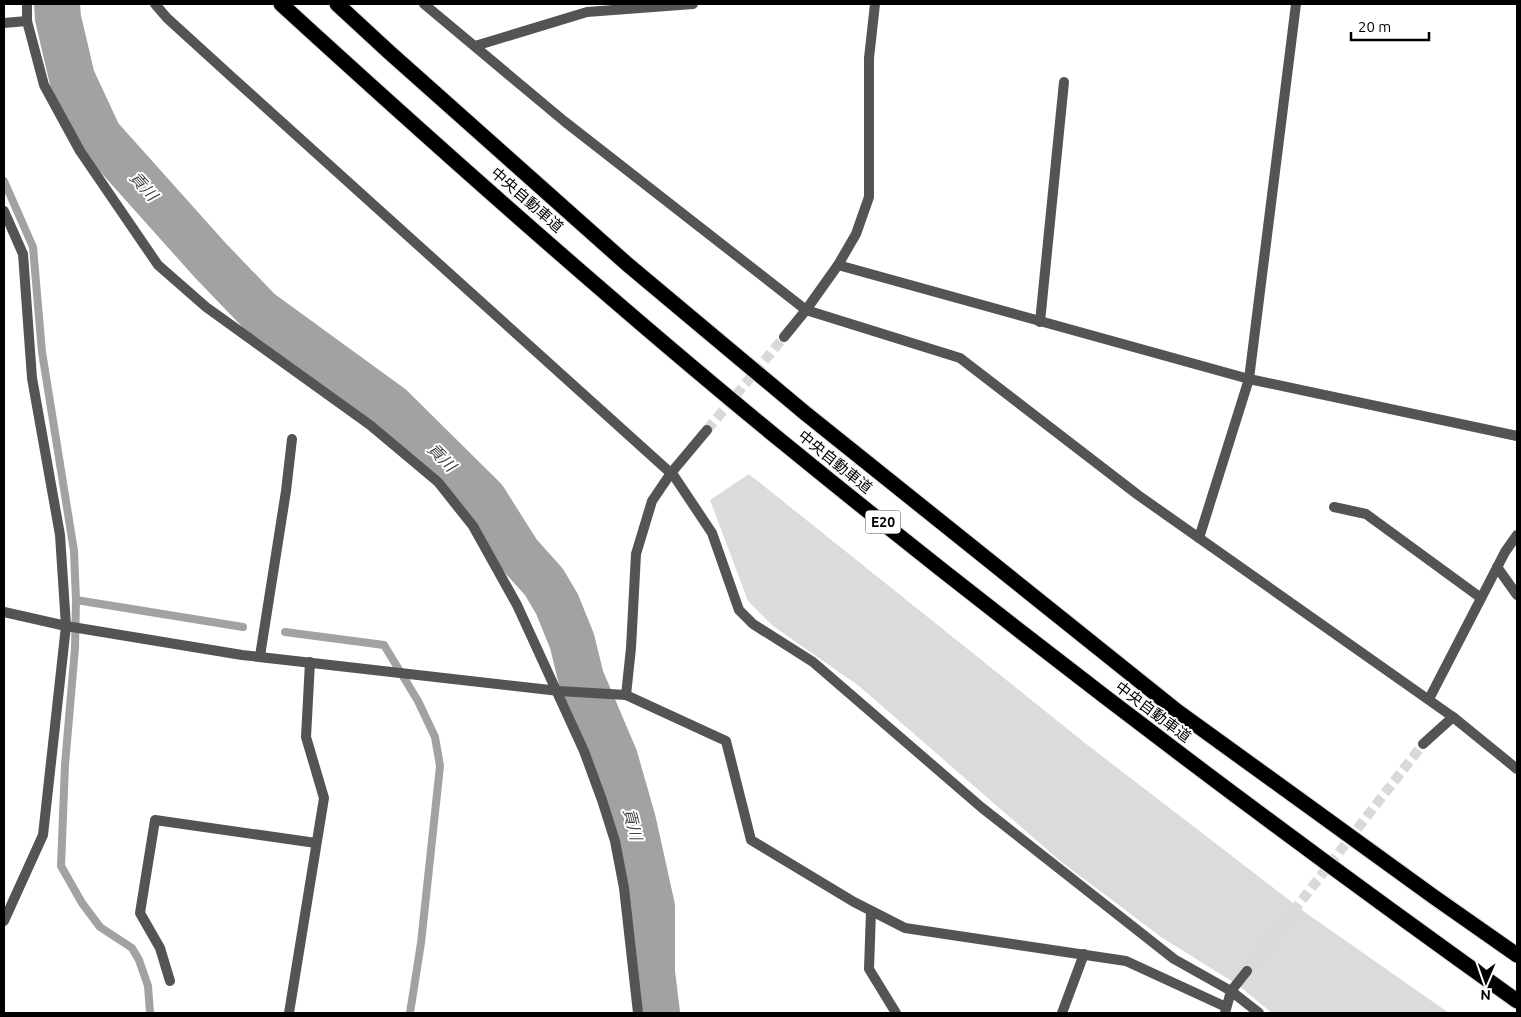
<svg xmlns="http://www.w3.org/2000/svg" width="1521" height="1017" font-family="Ubuntu,'Noto Sans JP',sans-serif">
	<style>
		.green { fill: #dbdbdb }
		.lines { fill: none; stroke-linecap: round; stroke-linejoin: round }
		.stream { stroke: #a2a2a2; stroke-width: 8 }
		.river { stroke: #a2a2a2; stroke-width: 46 }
		.street-tunnel { stroke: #d9d9d9; stroke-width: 10; stroke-dasharray: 10 5; stroke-linecap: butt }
		.highway-casing { stroke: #dbdbdb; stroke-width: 17 }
		.lane { stroke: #545454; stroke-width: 10 }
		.street { stroke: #545454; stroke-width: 10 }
		.highway { stroke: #000; stroke-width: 15 }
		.labels { text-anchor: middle; stroke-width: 4; stroke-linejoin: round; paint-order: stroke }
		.shield { fill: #fff; stroke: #4c4c4c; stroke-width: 1 }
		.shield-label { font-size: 14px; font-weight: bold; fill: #000 }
		.street-label { font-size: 15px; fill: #000; stroke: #fff }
		.water-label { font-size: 16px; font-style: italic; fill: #434343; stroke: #fff }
	</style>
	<rect width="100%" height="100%" fill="#fff"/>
	<path class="green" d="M 749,474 L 1085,743 L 1306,913 L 1449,1013 L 1272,1013 L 1238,985 L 1161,937 L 1059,860 L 859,686 L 773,626 L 748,601 L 710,500 Z"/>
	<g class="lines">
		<g class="stream">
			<path d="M 4,181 L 33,247 L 42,352 L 74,551 L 76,600 L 75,648 L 65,765 L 61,866 L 82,903 L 100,927 L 132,948 L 139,960 L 148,986 L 150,1013"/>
			<path d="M 76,600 L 243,627"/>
			<path d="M 285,632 L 384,645 L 418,701 L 435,737 L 440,766 L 421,943 L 410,1013"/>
		</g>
		<path class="river" d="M 57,4 L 58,18 L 72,78 L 99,136 L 210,260 L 259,311 L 391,407 L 484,499 L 518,553 L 544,582 L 557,604 L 572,641 L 581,678 L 615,758 L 633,821 L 652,907 L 652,972 L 657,1013"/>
		<g class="street-tunnel">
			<path d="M 707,430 L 784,337"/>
			<path d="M 1247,971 L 1423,744"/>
		</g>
		<g class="highway-casing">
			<g id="highway">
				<path d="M 281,4 C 444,153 609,300 780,440 C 1019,635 1266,822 1517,1001"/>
				<path d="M 337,4 L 389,52 L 627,264 L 805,413 L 1177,711 L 1434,897 L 1517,955"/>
			</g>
		</g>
		<path class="lane" d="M 1199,538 L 1249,379"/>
		<g class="street">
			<path d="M 27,4 L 27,21 L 44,85 L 80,151 L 158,265 L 206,307 L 370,425 L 438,482 L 473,526 L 517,605 L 584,751 L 602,800 L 615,841 L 624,888 L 638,1013"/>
			<path d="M 155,4 L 167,18 L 234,79 L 674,476 L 712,533 L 739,610 L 753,624 L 813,662 L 981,807 L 1174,959 L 1231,991 L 1259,1013"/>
			<path d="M 424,4 L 564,121 L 806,310 L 960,358 L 1138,495 L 1453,717 L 1517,769"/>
			<path d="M 4,23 L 27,21"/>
			<path d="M 475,46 L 587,12 L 693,4"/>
			<path d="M 4,211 L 23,254 L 32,378 L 60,535 L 66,626 L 43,835 L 4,921"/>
			<path d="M 838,265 L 1249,379 L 1517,436"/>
			<path d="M 1040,322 L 1064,82"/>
			<path d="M 784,337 L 806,310 L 838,265 L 856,234 L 869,197 L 869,58 L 875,4"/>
			<path d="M 1249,379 L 1296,4"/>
			<path d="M 1334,507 L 1366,514 L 1481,598"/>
			<path d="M 1497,567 L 1517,595"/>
			<path d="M 4,612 L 66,626 L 242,655 L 559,691 L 626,695 L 726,741 L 751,840 L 854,902 L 905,928 L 1126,961 L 1226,1007"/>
			<path d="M 260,656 L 286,491 L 292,439"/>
			<path d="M 626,695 L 631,648 L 636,554 L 652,501 L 671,473 L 707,430"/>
			<path d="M 1429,699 L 1505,552 L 1517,535"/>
			<path d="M 1423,744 L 1453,717"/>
			<path d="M 871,911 L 869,969 L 896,1013"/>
			<path d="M 170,981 L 160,948 L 140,913 L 155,820 L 316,843"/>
			<path d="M 289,1013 L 324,798 L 306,737 L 310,662"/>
			<path d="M 1062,1013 L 1084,954"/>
			<path d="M 1225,1013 L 1231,991 L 1247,971"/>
		</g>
		<use href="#highway" class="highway"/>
	</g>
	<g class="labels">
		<rect class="shield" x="865.5" y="510.5" width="35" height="23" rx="4"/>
		<g class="shield-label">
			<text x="883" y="527">E20</text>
		</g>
		<g class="street-label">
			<text transform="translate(527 200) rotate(41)" y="5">中央自動車道</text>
			<text transform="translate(835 462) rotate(39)" y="5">中央自動車道</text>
			<text transform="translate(1153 712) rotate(37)" y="5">中央自動車道</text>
		</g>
		<g class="water-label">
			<text transform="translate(144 186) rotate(48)" y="6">貢川</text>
			<text transform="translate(442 457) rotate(45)" y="6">貢川</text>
			<text transform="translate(633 824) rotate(76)" y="6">貢川</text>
		</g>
	</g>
	<rect width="1521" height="1017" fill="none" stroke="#000000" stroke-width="10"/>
	<g transform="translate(1486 982) rotate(182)" stroke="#ffffff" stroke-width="4" paint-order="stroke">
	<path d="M0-4L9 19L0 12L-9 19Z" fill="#000000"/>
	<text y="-8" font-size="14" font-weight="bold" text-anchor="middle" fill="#000000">N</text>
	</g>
	<path d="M1351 32v8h78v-8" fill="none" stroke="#000000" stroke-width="2.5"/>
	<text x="1358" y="32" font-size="15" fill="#000000" stroke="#ffffff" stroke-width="4" paint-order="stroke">20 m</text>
</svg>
